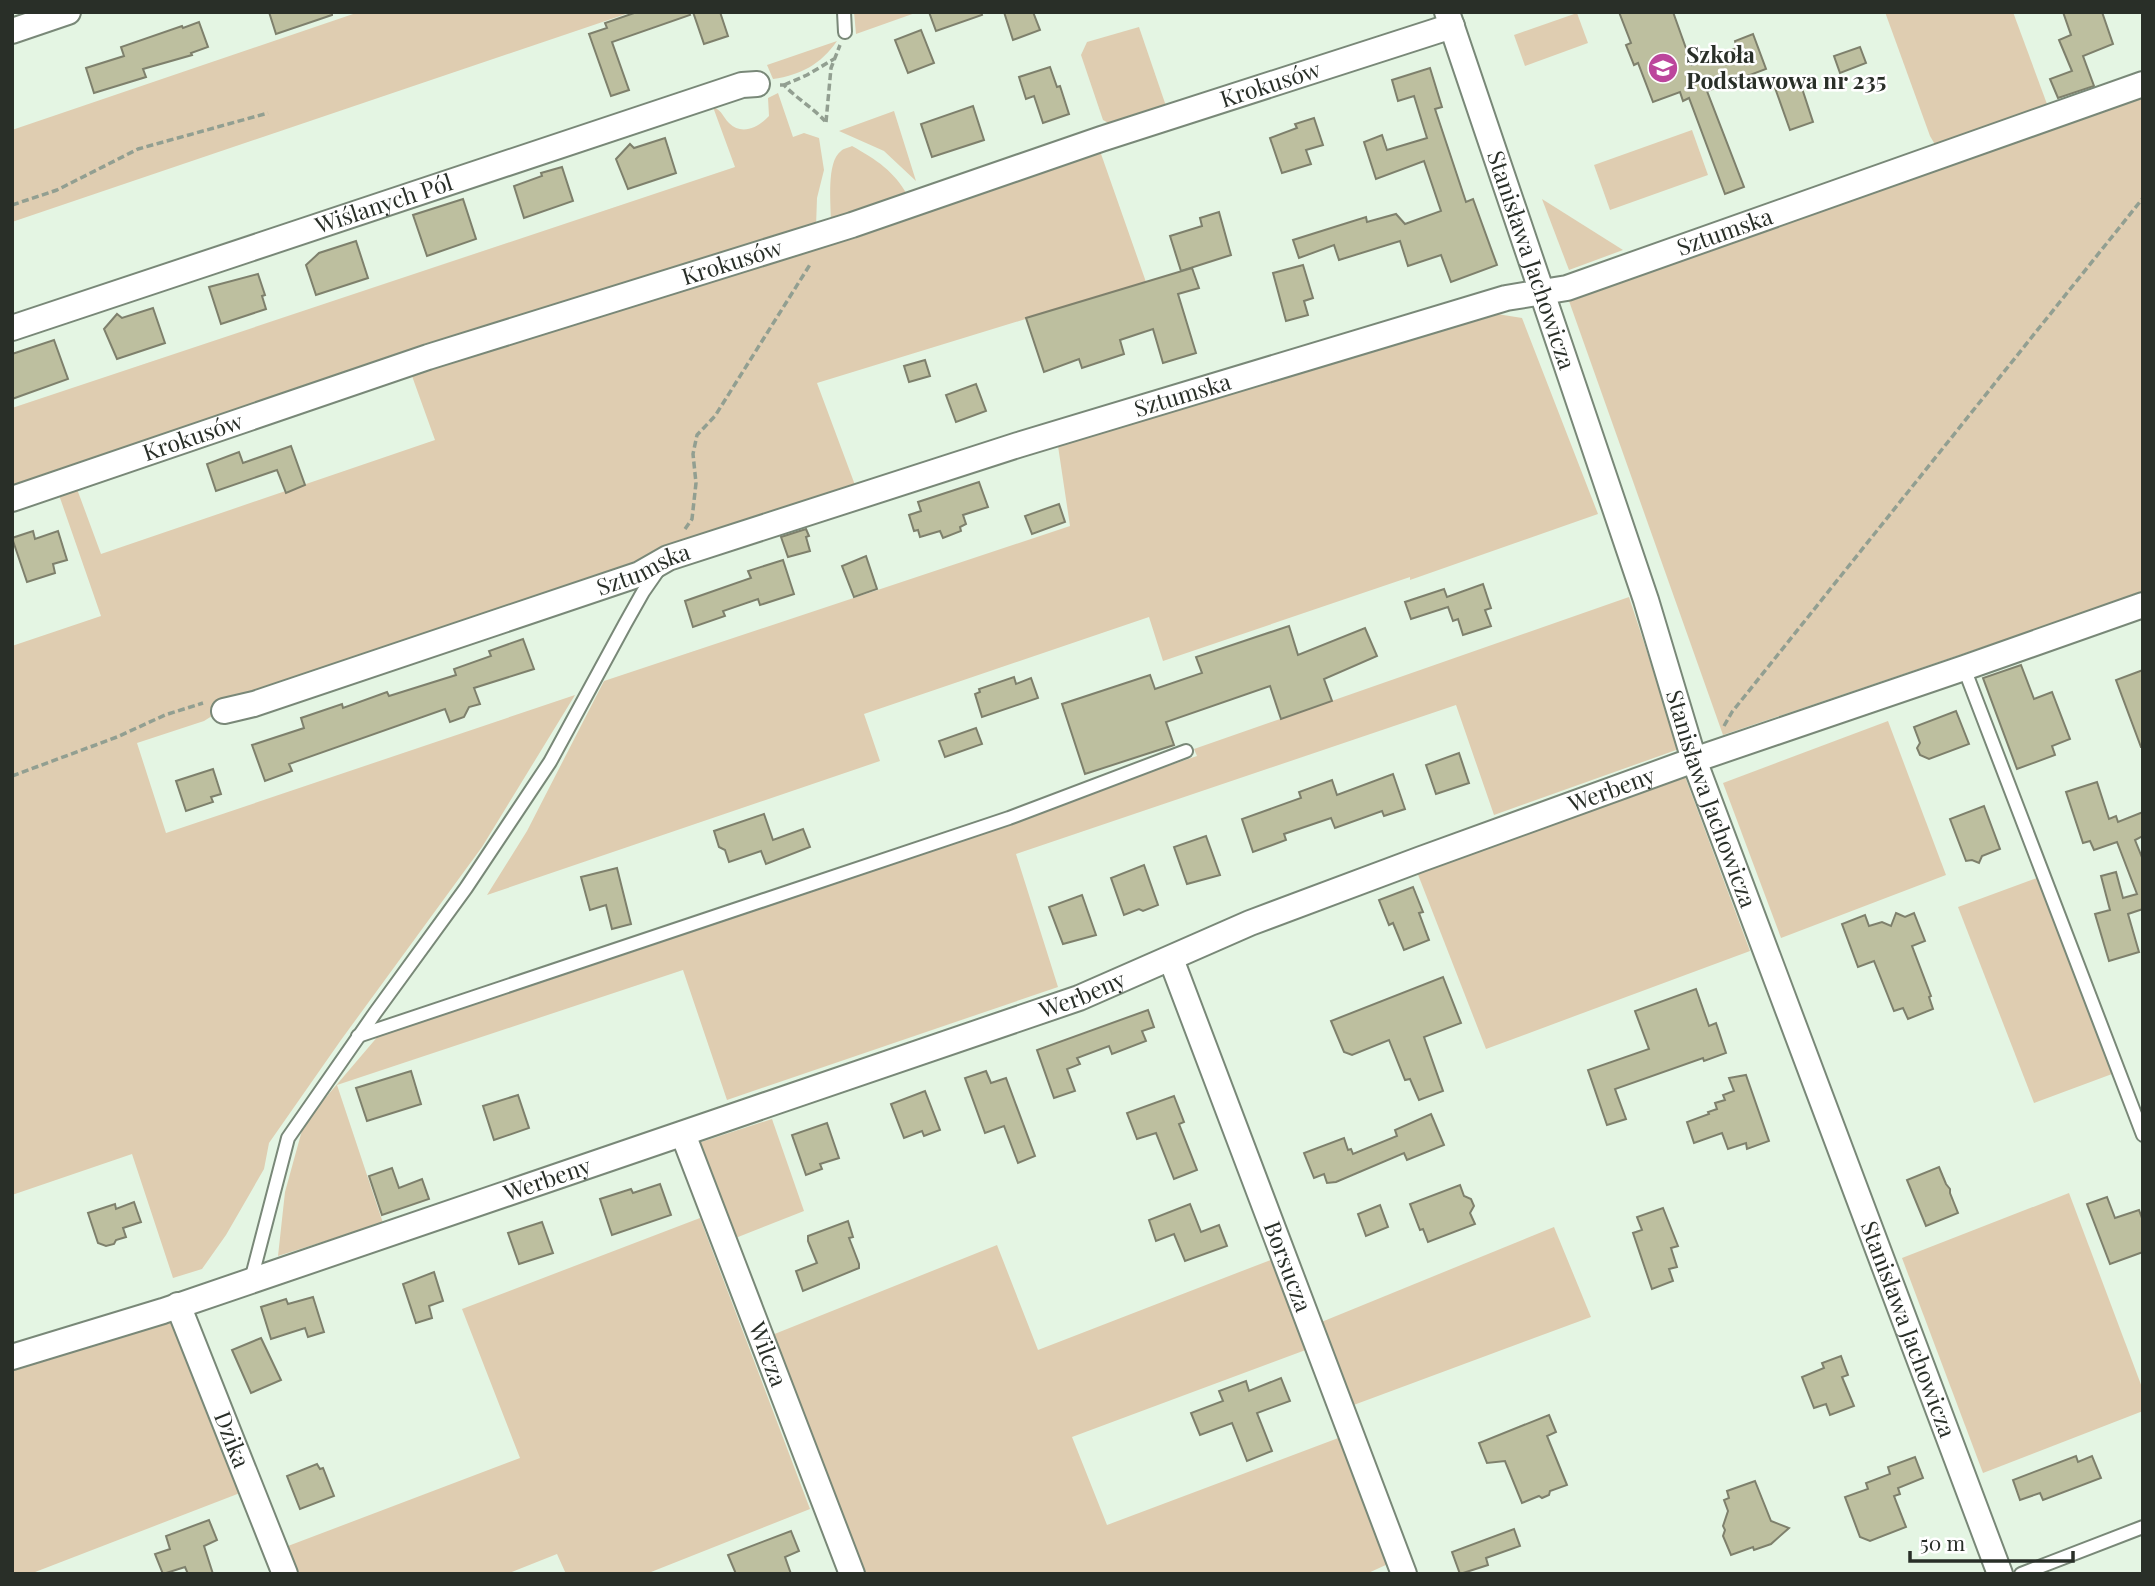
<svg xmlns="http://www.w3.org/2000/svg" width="2155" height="1586" font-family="'Playfair Display',serif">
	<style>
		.green { fill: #dfcdb1 }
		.building { fill: #bdbf9f; stroke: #7e806c; stroke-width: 2 }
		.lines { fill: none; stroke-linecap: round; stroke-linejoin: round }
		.lane-casing { stroke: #798878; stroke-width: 16 }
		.street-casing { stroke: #798878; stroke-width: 28 }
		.path { stroke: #929f91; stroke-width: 3.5; stroke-dasharray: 7 3.5; stroke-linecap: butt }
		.lane { stroke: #fff; stroke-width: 12 }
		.street { stroke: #fff; stroke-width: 24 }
		.labels { text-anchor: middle; stroke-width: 5; stroke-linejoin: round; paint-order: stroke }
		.poi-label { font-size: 23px; font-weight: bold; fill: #292f28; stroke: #fff; text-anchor: start }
		.street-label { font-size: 23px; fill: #292f28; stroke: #fff }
	</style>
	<rect width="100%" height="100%" fill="#e4f5e3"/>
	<g class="green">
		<path d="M 359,12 L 632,12 L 12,222 L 12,130 Z"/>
		<path d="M 854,12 L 918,12 L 856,34 Z"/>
		<path d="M 1885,12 L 2013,12 L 2047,104 L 1937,148 L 1930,136 Z"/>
		<path d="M 1577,13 L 1588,43 L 1525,66 L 1514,35 Z"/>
		<path d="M 1139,27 L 1166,106 L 1116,127 L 1103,120 L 1081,55 L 1087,42 Z"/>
		<path d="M 837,41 C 821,64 801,75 773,79 L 767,65 Z"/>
		<path d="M 778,93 L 793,137 L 804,133 L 819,138 L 824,170 L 817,198 L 816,227 L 12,492 L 12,408 L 735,167 L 713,107 C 723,111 722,116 729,123 C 742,136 759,127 769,116 L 768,98 Z"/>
		<path d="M 2143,95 L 2143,593 L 1723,735 L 1569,301 Z"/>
		<path d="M 894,111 L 916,181 L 884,151 L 839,131 Z"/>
		<path d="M 1692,130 L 1708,175 L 1610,210 L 1594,165 Z"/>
		<path d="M 852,146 C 877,160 894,171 908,196 L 831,222 C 831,204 826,162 841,151 C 844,148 848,148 852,146 Z"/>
		<path d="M 1100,151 L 1146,282 L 817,383 L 855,485 L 632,569 L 239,699 L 204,721 L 137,743 L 166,833 L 575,695 L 482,847 L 341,1040 L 269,1143 L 264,1169 L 226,1235 L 202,1269 L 173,1278 L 132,1154 L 12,1195 L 12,646 L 101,616 L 59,495 L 77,489 L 101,554 L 435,440 L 412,376 Z"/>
		<path d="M 1542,199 L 1623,250 L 1569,270 Z"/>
		<path d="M 1491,313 L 1522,318 L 1598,514 L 1410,580 L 1410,577 L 1163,661 L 1149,617 L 864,714 L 880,761 L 487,895 L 527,831 L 604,681 L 1070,526 L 1058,446 Z"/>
		<path d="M 1629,597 L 1679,749 L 1494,815 L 1456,705 L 1016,854 L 1058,987 L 727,1100 L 683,970 L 337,1085 L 383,1223 L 278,1256 L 285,1192 L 304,1123 L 379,1035 L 1197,756 L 1194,749 Z"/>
		<path d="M 1888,721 L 1946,875 L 1781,938 L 1723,783 Z"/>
		<path d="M 1683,771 L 1750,951 L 1486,1049 L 1417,872 Z"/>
		<path d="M 2037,878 L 2112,1074 L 2034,1103 L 1958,907 Z"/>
		<path d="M 772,1119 L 804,1211 L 733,1239 L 695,1144 Z"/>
		<path d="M 2069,1193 L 2143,1390 L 2143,1411 L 1983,1473 L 1902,1258 Z"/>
		<path d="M 700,1218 L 810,1509 L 646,1574 L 566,1574 L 557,1554 L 507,1574 L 299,1574 L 288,1546 L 520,1458 L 462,1309 Z"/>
		<path d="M 1554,1227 L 1591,1317 L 1351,1406 L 1319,1323 Z"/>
		<path d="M 997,1245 L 1038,1350 L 1273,1259 L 1311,1348 L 1072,1437 L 1107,1525 L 1341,1437 L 1388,1564 L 1366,1574 L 864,1574 L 772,1335 Z"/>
		<path d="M 171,1316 L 240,1493 L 30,1574 L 12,1574 L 12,1369 Z"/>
	</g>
	<g class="building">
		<path d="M 269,12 L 332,12 L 332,15 L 276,34 Z"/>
		<path d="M 637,12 L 689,12 L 690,15 L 612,42 L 629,90 L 611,96 L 589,34 L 607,28 L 605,23 Z"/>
		<path d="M 693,12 L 720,12 L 728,36 L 704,44 Z"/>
		<path d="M 929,12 L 981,12 L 982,15 L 936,31 Z"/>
		<path d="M 1004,12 L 1033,12 L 1040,30 L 1013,40 Z"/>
		<path d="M 1619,12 L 1673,12 L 1692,65 L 1737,48 L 1735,41 L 1753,34 L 1766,69 L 1707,91 L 1744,187 L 1725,194 L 1689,98 L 1683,101 L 1680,92 L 1653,102 L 1638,63 L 1634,65 L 1626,45 L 1631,43 Z"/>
		<path d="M 2063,12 L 2102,12 L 2113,44 L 2083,56 L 2094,86 L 2058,98 L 2050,79 L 2072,71 L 2059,40 L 2071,35 Z"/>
		<path d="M 199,22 L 208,47 L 191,53 L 192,55 L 143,69 L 146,77 L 94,93 L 86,68 L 124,56 L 121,47 L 182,26 L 183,28 Z"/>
		<path d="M 921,30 L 934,63 L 908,73 L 895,40 Z"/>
		<path d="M 1860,47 L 1866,63 L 1840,73 L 1834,56 Z"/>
		<path d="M 1050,67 L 1057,87 L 1060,86 L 1069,114 L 1043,123 L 1034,96 L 1026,99 L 1019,77 Z"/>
		<path d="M 1430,68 L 1442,107 L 1435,109 L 1466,202 L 1473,199 L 1497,265 L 1451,282 L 1441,255 L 1408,266 L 1400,241 L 1339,260 L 1334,245 L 1299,258 L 1293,240 L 1366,217 L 1367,222 L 1396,214 L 1405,224 L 1441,211 L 1424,161 L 1376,179 L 1364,142 L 1382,135 L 1387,150 L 1427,138 L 1414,96 L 1398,101 L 1392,80 Z"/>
		<path d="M 1798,76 L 1813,122 L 1790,130 L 1774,85 Z"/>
		<path d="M 973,106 L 984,140 L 932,157 L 921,124 Z"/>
		<path d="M 1314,118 L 1323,145 L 1306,150 L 1311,164 L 1282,173 L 1270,138 L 1297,128 L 1295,124 Z"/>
		<path d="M 665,138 L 676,173 L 628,189 L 616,159 L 630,144 L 634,148 Z"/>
		<path d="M 562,167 L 573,201 L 524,218 L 514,186 L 542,176 L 541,173 Z"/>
		<path d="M 463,199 L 476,239 L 427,256 L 413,215 Z"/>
		<path d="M 1219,212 L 1231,255 L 1181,271 L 1170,236 L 1202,226 L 1200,218 Z"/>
		<path d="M 356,241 L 368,278 L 316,295 L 306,265 L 319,253 Z"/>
		<path d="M 1303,265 L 1313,298 L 1304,301 L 1308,315 L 1286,321 L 1273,273 Z"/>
		<path d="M 1192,268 L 1199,288 L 1178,294 L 1196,353 L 1163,363 L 1153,329 L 1120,340 L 1124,354 L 1082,368 L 1079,359 L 1044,372 L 1026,318 Z"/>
		<path d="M 258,274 L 265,295 L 262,296 L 266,309 L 221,324 L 209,287 Z"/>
		<path d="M 153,308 L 165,343 L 117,359 L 104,329 L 117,314 L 122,318 Z"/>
		<path d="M 54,340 L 68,379 L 12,399 L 12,354 Z"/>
		<path d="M 925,360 L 930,376 L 909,382 L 904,366 Z"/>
		<path d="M 976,384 L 986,411 L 956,422 L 946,395 Z"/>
		<path d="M 291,446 L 305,485 L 286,493 L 277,470 L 216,491 L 207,464 L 239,452 L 243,463 Z"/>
		<path d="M 979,482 L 988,507 L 963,515 L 966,524 L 960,527 L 961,531 L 943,538 L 940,531 L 920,537 L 918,530 L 914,531 L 909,515 L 921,511 L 918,502 Z"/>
		<path d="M 1059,504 L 1065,522 L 1032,534 L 1025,516 Z"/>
		<path d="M 806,529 L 809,536 L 806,537 L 810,551 L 788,557 L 781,537 Z"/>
		<path d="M 33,531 L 35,539 L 58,531 L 67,560 L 53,564 L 55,573 L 27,582 L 12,538 Z"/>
		<path d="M 866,556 L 877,589 L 854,597 L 842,566 Z"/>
		<path d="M 783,560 L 794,594 L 760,605 L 758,599 L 723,611 L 725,616 L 693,627 L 685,601 L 751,578 L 748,571 Z"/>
		<path d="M 1483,584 L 1491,608 L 1485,610 L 1491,626 L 1463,635 L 1458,619 L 1453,621 L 1448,607 L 1411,619 L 1405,602 L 1444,589 L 1447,597 Z"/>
		<path d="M 1289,626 L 1298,655 L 1365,628 L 1377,656 L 1324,679 L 1332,701 L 1281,719 L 1270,686 L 1166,722 L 1174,745 L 1085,774 L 1062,704 L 1150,675 L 1155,689 L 1202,673 L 1196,657 Z"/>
		<path d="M 523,639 L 534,669 L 474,688 L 480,704 L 469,707 L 464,717 L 450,722 L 445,709 L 289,764 L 292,771 L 265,781 L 252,745 L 304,728 L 301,718 L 342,704 L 343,708 L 387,692 L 389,696 L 456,675 L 454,669 L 491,656 L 489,651 Z"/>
		<path d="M 2021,665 L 2034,699 L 2052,692 L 2070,739 L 2052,746 L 2055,755 L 2017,769 L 1983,678 Z"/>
		<path d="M 2143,670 L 2143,747 L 2141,747 L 2116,680 Z"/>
		<path d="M 1014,677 L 1016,684 L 1031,678 L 1038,698 L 982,717 L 975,694 L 980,692 L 979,689 Z"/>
		<path d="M 1956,711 L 1969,744 L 1929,759 L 1920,755 L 1917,748 L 1920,743 L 1914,727 Z"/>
		<path d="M 976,728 L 982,744 L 945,757 L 939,741 Z"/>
		<path d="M 1459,753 L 1469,783 L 1436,794 L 1426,765 Z"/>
		<path d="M 213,769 L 221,794 L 211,797 L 213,802 L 186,811 L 176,781 Z"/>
		<path d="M 1393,774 L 1405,809 L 1384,816 L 1382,811 L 1335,828 L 1331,818 L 1284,834 L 1286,840 L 1253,852 L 1242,819 L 1301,798 L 1299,792 L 1332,780 L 1337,795 Z"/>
		<path d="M 2097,782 L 2109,819 L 2116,816 L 2118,822 L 2143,812 L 2143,836 L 2135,840 L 2143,860 L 2143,909 L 2128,914 L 2139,952 L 2109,961 L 2095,914 L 2110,910 L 2101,876 L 2116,872 L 2123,898 L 2137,894 L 2117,842 L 2094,850 L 2090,841 L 2083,843 L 2066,792 Z"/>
		<path d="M 1984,806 L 2000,849 L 1982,856 L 1979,863 L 1972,860 L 1966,861 L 1950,819 Z"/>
		<path d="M 764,814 L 773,840 L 803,829 L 810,847 L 766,864 L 761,851 L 729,862 L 725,850 L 719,847 L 714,831 Z"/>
		<path d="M 1206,836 L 1220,875 L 1187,884 L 1174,847 Z"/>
		<path d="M 1144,865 L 1158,905 L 1143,911 L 1139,909 L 1124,915 L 1111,878 Z"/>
		<path d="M 617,868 L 631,924 L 612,929 L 606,905 L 590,910 L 581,877 Z"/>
		<path d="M 1413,887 L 1423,912 L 1419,913 L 1429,940 L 1404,950 L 1393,923 L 1389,925 L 1379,900 Z"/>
		<path d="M 1082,895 L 1096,935 L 1063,944 L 1049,907 Z"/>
		<path d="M 1896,913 L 1905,917 L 1914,913 L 1925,941 L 1912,946 L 1931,996 L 1929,997 L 1933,1009 L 1908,1019 L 1903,1008 L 1894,1011 L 1874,961 L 1858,967 L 1842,924 L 1865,915 L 1869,926 L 1882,922 L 1891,926 Z"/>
		<path d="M 1443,977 L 1461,1023 L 1424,1037 L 1443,1091 L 1419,1100 L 1410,1079 L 1405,1080 L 1389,1040 L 1352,1055 L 1344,1052 L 1331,1021 Z"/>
		<path d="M 1696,989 L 1709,1026 L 1716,1023 L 1726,1053 L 1704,1061 L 1703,1058 L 1615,1089 L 1626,1119 L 1607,1125 L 1588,1070 L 1649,1049 L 1635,1011 Z"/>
		<path d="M 1148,1010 L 1154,1027 L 1142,1031 L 1146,1041 L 1112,1054 L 1109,1046 L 1077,1058 L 1080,1064 L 1067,1069 L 1075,1091 L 1054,1098 L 1037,1050 Z"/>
		<path d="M 411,1071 L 421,1104 L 367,1121 L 356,1088 Z"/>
		<path d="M 986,1071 L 991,1083 L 1006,1078 L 1035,1156 L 1018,1163 L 1004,1126 L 985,1133 L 965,1078 Z"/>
		<path d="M 1746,1075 L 1769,1141 L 1747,1149 L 1746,1143 L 1728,1149 L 1722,1133 L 1694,1143 L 1687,1122 L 1709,1114 L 1708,1112 L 1717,1109 L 1715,1103 L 1725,1100 L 1723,1095 L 1734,1091 L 1729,1078 Z"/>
		<path d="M 925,1091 L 940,1130 L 924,1136 L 922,1131 L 904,1138 L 891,1104 Z"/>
		<path d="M 518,1095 L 529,1128 L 494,1140 L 483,1106 Z"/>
		<path d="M 1174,1096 L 1184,1122 L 1179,1124 L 1197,1170 L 1174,1179 L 1156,1133 L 1137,1139 L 1127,1113 Z"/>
		<path d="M 1431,1114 L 1444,1145 L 1407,1160 L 1404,1153 L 1336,1182 L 1327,1183 L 1324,1174 L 1314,1178 L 1304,1153 L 1344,1138 L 1348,1150 L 1351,1149 L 1353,1154 L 1397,1136 L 1395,1130 Z"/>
		<path d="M 827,1123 L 839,1158 L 820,1164 L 822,1169 L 806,1175 L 792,1135 Z"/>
		<path d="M 1939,1167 L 1946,1184 L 1950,1189 L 1950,1193 L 1958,1213 L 1926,1226 L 1907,1180 Z"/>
		<path d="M 392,1168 L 399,1188 L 422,1179 L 429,1199 L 382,1215 L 369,1176 Z"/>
		<path d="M 660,1184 L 671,1215 L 612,1235 L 600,1199 L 631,1189 L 633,1193 Z"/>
		<path d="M 1460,1185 L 1464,1196 L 1471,1199 L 1474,1206 L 1470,1213 L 1475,1224 L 1428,1242 L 1423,1229 L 1420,1230 L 1410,1204 Z"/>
		<path d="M 2107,1197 L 2115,1218 L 2139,1210 L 2143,1221 L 2143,1252 L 2110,1264 L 2087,1204 Z"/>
		<path d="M 134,1202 L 141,1222 L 123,1228 L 126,1237 L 116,1240 L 114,1244 L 106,1246 L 98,1243 L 88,1213 L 115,1204 L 116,1209 Z"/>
		<path d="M 1190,1204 L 1201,1232 L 1219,1225 L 1227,1246 L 1185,1261 L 1174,1234 L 1156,1241 L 1149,1220 Z"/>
		<path d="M 1380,1205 L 1388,1227 L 1366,1236 L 1358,1214 Z"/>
		<path d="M 1663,1208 L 1678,1246 L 1671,1248 L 1677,1267 L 1669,1269 L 1673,1281 L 1652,1289 L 1633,1233 L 1642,1230 L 1637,1217 Z"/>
		<path d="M 848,1221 L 853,1237 L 849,1238 L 859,1264 L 859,1268 L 803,1291 L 796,1271 L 817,1263 L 808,1241 L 808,1236 Z"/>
		<path d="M 542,1222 L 553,1253 L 519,1264 L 508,1233 Z"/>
		<path d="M 434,1272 L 443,1301 L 429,1306 L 432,1318 L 416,1323 L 403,1284 Z"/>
		<path d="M 313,1297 L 324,1332 L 308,1337 L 305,1328 L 271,1339 L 261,1307 L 286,1299 L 288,1304 Z"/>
		<path d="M 261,1338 L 281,1380 L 251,1393 L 232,1350 Z"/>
		<path d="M 1841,1356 L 1848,1375 L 1842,1377 L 1854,1406 L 1830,1415 L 1826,1404 L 1814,1408 L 1802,1377 L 1824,1368 L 1822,1363 Z"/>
		<path d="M 1281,1378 L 1290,1401 L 1257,1413 L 1272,1451 L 1247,1461 L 1232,1423 L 1200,1435 L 1191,1413 L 1223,1401 L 1219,1391 L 1246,1381 L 1249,1391 Z"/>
		<path d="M 1549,1415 L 1556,1432 L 1547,1436 L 1567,1485 L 1550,1491 L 1549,1495 L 1542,1498 L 1539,1496 L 1522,1503 L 1505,1461 L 1487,1463 L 1479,1443 Z"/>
		<path d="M 2076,1456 L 2078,1462 L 2092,1456 L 2101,1478 L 2043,1500 L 2040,1493 L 2020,1500 L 2013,1480 Z"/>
		<path d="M 1915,1457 L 1923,1478 L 1898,1488 L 1900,1494 L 1894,1496 L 1906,1527 L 1870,1541 L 1860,1537 L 1845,1497 L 1868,1489 L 1866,1483 L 1890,1474 L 1888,1467 Z"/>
		<path d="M 317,1464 L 320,1469 L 323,1468 L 334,1496 L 300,1509 L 287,1476 Z"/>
		<path d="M 1755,1481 L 1771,1521 L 1789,1528 L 1771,1544 L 1754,1550 L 1753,1547 L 1731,1555 L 1723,1536 L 1725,1530 L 1723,1526 L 1728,1511 L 1724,1500 L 1729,1498 L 1727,1491 Z"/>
		<path d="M 209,1520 L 217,1540 L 204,1546 L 213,1574 L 188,1574 L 185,1567 L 163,1574 L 155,1554 L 170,1549 L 166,1536 Z"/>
		<path d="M 1514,1529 L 1520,1546 L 1486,1558 L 1488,1565 L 1460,1574 L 1452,1552 Z"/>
		<path d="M 791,1531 L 799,1551 L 785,1557 L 791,1574 L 736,1574 L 728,1555 Z"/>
	</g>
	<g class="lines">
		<g class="lane-casing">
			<g id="lane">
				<path d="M 844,12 L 845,32"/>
				<path d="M 1964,668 L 2143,1135"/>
				<path d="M 358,1036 L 1009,818 L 1186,751"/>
				<path d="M 251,1280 L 288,1138 L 375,1013 L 466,888 L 550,762 L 625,624 L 643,592 L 659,569"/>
				<path d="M 2021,1574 L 2143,1527"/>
			</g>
		</g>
		<g class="street-casing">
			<g id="street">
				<path id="s1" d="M 1447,12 L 1646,600 L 1694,760 L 2000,1574"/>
				<path d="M 12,31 L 68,12"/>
				<path id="s2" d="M 12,328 L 742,85 L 757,84"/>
				<path id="s3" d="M 12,499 L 428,357 L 852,225 L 1101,139 L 1452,26"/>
				<path id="s4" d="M 224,711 L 254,704 L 640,574 L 668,558 L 1018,445 L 1506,298 L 1567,288 L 2143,84"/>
				<path id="s5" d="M 1171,959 L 1404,1574"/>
				<path id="s6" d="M 683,1134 L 852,1574"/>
				<path id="s7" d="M 178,1305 L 285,1574"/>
				<path id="s8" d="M 12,1357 L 163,1311 L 1079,998 L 1250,923 L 1421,859 L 1694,760 L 1964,668 L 2143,605"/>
			</g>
		</g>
		<g class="path">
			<path d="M 780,85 L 784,85 C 796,98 812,107 825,121"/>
			<path d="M 784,85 L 807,75 L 834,59"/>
			<path d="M 826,122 L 831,68 L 840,45"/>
			<path d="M 12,205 L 57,190 L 138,149 L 268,113"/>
			<path d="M 685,529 L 692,519 L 696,483 L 693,454 L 697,435 L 715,416 L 811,263"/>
			<path d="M 1724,726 L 1732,712 L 2143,198"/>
			<path d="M 12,776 L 117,737 L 165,715 L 203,703"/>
		</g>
		<use href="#lane" class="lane"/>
		<use href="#street" class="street"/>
	</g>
	<defs>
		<g id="school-disc" transform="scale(1.575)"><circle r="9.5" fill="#bc469c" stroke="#fff"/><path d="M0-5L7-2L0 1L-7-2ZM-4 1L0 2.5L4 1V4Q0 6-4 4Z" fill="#fff"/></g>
	</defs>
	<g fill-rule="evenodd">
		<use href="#school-disc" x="1663" y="68"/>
	</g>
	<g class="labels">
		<g class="poi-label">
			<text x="1686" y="63">Szkoła<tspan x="1686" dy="26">Podstawowa nr 235</tspan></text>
		</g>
		<g class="street-label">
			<text dy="8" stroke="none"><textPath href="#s3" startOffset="1325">Krokusów</textPath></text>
			<text dy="8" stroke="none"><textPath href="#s2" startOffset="392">Wiślanych Pól</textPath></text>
			<text dy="8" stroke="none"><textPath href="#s4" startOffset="1577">Sztumska</textPath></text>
			<text dy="8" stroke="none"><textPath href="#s1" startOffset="262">Stanisława Jachowicza</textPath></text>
			<text dy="8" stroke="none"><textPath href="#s3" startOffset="758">Krokusów</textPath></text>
			<text dy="8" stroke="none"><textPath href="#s4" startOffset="1010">Sztumska</textPath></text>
			<text dy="8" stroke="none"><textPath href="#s3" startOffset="191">Krokusów</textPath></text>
			<text dy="8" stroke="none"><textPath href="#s4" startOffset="443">Sztumska</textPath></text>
			<text dy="8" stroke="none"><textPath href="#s8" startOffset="1698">Werbeny</textPath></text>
			<text dy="8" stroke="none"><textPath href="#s1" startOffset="830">Stanisława Jachowicza</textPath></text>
			<text dy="8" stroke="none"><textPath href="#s8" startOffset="1130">Werbeny</textPath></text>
			<text dy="8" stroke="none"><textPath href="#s8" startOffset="564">Werbeny</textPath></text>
			<text dy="8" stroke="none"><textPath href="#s5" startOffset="329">Borsucza</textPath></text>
			<text dy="8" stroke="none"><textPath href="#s1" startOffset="1396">Stanisława Jachowicza</textPath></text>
			<text dy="8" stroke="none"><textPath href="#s6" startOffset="236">Wilcza</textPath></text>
			<text dy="8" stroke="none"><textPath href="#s7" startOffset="145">Dzika</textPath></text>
		</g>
	</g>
	<rect width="2155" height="1586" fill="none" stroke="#292f28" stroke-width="28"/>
	<path d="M1910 1551v10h163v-10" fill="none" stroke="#292f28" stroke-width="3.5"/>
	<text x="1920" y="1551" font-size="21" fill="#292f28" stroke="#ffffff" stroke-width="5" paint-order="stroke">50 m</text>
</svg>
